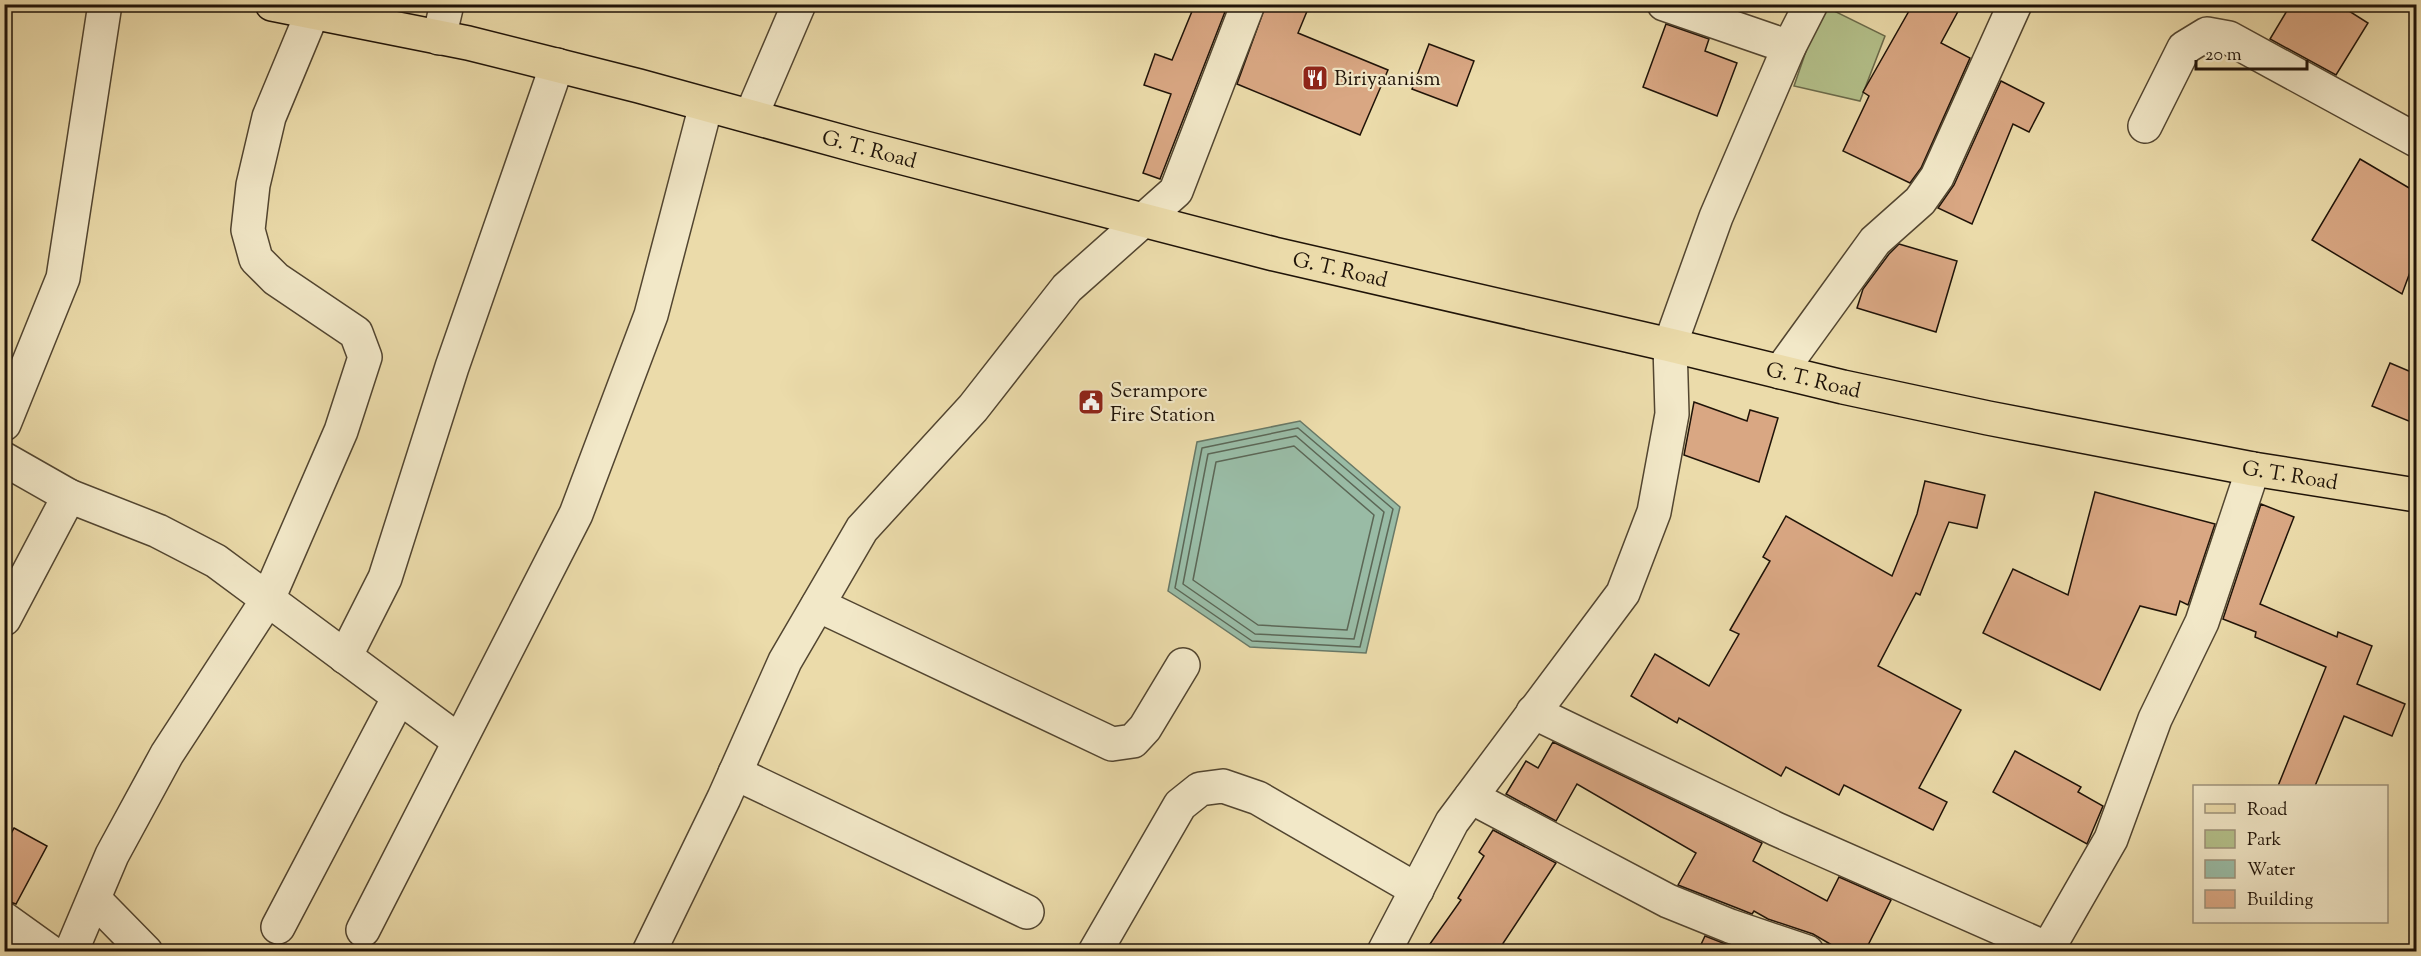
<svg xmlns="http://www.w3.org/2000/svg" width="2421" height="956" font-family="'Sorts Mill Goudy',serif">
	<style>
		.green { fill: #b4c18b; stroke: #6a6a4a; stroke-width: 1.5 }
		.water { fill: #99bba5; stroke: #687866; stroke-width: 1.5 }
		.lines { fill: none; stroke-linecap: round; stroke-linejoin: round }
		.shore { stroke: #5c6756; stroke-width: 1.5 }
		.building { fill: #d9a783; stroke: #1f1308; stroke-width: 1.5 }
		.minor-casing { stroke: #524530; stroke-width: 36 }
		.major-casing { stroke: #1f1308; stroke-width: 36 }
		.minor { stroke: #f2e8c8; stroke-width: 33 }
		.major { stroke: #ebdbaa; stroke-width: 33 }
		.labels { text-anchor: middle; stroke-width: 4.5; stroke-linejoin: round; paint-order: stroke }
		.poi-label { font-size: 21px; fill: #1f1308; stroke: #f2e8c8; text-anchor: start }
		.street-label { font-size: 21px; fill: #1f1308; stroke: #f2e8c8 }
	</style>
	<rect width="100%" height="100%" fill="#ebdbaa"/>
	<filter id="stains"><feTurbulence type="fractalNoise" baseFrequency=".00333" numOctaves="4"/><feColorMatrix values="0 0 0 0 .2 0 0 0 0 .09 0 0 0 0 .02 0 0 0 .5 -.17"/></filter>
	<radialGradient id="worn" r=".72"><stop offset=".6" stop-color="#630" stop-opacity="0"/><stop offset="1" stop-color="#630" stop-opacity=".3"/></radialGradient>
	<path class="green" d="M 1822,5 L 1828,5 L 1832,10 L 1885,36 L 1860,101 L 1794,86 Z"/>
	<path class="water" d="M 1300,421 L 1400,507 L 1366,653 L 1250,647 L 1168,591 L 1197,442 Z"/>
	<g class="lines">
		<g class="shore">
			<path d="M 1298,428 L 1393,509 L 1360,647 L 1252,641 L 1175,588 L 1202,448 Z"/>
			<path d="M 1296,436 L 1384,512 L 1354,639 L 1255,634 L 1183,584 L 1208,454 Z"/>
			<path d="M 1294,446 L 1374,515 L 1347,630 L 1258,625 L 1193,580 L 1216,462 Z"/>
		</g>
	</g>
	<g class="building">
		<path d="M 1195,4 L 1228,4 L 1160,179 L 1143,173 L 1171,94 L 1144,85 L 1155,54 L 1172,60 Z"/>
		<path d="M 1266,4 L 1310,4 L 1298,33 L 1388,70 L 1360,135 L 1237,84 Z"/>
		<path d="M 1913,4 L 1962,4 L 1941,43 L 1970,58 L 1921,168 L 1910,183 L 1843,151 L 1869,96 L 1863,92 Z"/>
		<path d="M 2291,4 L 2338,4 L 2368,23 L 2336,75 L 2270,39 Z"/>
		<path d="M 1666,24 L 1709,39 L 1705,51 L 1737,63 L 1717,116 L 1643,87 Z"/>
		<path d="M 1429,44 L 1474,61 L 1457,106 L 1412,89 Z"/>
		<path d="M 2001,81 L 2044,103 L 2029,132 L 2013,124 L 1972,224 L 1938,208 L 1954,185 Z"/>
		<path d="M 2360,159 L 2416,192 L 2416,256 L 2402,294 L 2312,240 Z"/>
		<path d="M 1899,244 L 1957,261 L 1936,332 L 1857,308 L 1863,289 L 1889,254 Z"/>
		<path d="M 2390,363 L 2416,374 L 2416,424 L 2372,406 Z"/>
		<path d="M 1694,402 L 1747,421 L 1750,410 L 1778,418 L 1759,482 L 1684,455 Z"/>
		<path d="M 1925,481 L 1985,495 L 1977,528 L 1949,522 L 1920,595 L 1916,593 L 1878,666 L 1961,710 L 1919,788 L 1947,802 L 1933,830 L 1844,785 L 1839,795 L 1786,767 L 1781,776 L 1679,718 L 1677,723 L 1631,696 L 1655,654 L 1709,686 L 1739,634 L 1730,630 L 1770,561 L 1763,557 L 1786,516 L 1892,576 L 1917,514 Z"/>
		<path d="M 2095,492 L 2215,524 L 2188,605 L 2180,601 L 2176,615 L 2140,606 L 2100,690 L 1983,633 L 2013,569 L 2068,595 Z"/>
		<path d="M 2261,504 L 2294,517 L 2260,604 L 2337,637 L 2338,632 L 2372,646 L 2357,684 L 2405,704 L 2392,736 L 2344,716 L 2315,786 L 2278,786 L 2326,667 L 2255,637 L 2256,632 L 2223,619 Z"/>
		<path d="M 1553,742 L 1762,843 L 1753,861 L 1827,901 L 1839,877 L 1891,900 L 1865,951 L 1842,951 L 1813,934 L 1768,919 L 1754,911 L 1752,914 L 1737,908 L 1678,885 L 1696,853 L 1577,784 L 1556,821 L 1506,794 L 1526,761 L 1538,768 Z"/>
		<path d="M 2015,751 L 2081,787 L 2078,792 L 2103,806 L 2087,844 L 1993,792 Z"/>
		<path d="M 14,828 L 47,846 L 16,904 L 4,900 L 4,847 Z"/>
		<path d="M 1493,830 L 1556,863 L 1498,951 L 1425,951 L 1461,900 L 1458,898 L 1484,856 L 1479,852 Z"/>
		<path d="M 1705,936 L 1723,943 L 1737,948 L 1736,951 L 1698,951 Z"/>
	</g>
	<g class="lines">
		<g class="minor-casing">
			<g id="minor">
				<path d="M 1664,4 L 1789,47"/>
				<path d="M 439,38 L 447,4"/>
				<path d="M 751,116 L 799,4"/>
				<path d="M 2145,126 L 2184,48 L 2207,34 L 2229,38 L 2416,140"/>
				<path d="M 1780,372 L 1875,241 L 1920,201 L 1937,177 L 2015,4"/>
				<path d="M 4,424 L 63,278 L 105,4"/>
				<path d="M 4,459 L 69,496 L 158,531 L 216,561 L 459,741"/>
				<path d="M 818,605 L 1112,744 L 1133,741 L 1145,728 L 1183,665"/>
				<path d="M 4,619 L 69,496"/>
				<path d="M 345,657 L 385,578 L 452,367 L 557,65"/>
				<path d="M 1533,712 L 1776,829 L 2048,949"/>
				<path d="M 735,773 L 1027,912"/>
				<path d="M 1471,797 L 1668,901 L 1730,926 L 1807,952"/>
				<path d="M 94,899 L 146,952"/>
				<path d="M 4,919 L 50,952"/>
				<path d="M 278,927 L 399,697"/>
				<path d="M 363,930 L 576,514 L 651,315 L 706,105"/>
				<path d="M 71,952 L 112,855 L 167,754 L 268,599 L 341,431 L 365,357 L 356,333 L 276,279 L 256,259 L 248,230 L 253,185 L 269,117 L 316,4"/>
				<path d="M 649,952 L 724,798 L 785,661 L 862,529 L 973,408 L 1067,288 L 1176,191 L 1248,4"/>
				<path d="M 1095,952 L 1180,805 L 1200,789 L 1223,786 L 1258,798 L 1417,890"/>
				<path d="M 1384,952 L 1452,822 L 1623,593 L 1654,512 L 1672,414 L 1670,345 L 1716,217 L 1789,47 L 1811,4"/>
				<path d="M 2046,952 L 2111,839 L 2155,719 L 2202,622 L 2253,469"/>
			</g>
		</g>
		<g class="major-casing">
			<g id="major">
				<path id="s1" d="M 272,4 L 468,43 L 639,86 L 865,148 L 1274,254 L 1670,345 L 1843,387 L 1988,418 L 2253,469 L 2416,495"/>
			</g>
		</g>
		<use href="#minor" class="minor"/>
		<use href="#major" class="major"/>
	</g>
	<defs>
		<g id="restaurant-square" transform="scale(1.35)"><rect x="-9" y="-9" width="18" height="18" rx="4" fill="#8f2418" stroke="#f2e8c8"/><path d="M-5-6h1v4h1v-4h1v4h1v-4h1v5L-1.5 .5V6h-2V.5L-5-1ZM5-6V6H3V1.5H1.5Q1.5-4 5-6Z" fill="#fff"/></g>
		<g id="civic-square" transform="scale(1.35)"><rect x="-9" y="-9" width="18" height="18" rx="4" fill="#8f2418" stroke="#f2e8c8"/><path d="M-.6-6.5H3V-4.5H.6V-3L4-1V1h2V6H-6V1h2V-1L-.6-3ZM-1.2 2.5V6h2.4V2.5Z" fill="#fff"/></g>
	</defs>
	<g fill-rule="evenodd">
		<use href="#restaurant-square" x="1315" y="78"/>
		<use href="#civic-square" x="1091" y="402"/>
	</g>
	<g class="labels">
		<g class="poi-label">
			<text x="1334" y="85">Biriyaanism</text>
			<text x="1110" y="397">Serampore<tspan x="1110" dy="24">Fire Station</tspan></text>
		</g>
		<g class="street-label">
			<text dy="7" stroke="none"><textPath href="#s1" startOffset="615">G. T. Road</textPath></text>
			<text dy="7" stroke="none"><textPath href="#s1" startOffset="1101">G. T. Road</textPath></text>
			<text dy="7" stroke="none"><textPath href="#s1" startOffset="1587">G. T. Road</textPath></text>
			<text dy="7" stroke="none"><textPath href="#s1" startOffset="2073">G. T. Road</textPath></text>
		</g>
	</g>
	<rect width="2421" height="956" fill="none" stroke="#ebdbaa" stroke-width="24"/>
	<rect x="6" y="6" width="2409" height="944" fill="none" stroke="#1f1308" stroke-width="3"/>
	<rect x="12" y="12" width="2397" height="932" fill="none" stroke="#1f1308" stroke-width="1.5"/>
	<rect x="2193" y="785" width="195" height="138" fill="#f2e8c8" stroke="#9e937b" stroke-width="1.5"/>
	<rect x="2205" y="804" width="30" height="9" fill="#ebdbaa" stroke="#9e937b" stroke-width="1.5"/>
	<text x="2247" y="815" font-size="18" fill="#1f1308">Road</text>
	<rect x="2205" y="830" width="30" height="18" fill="#b4c18b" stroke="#9e937b" stroke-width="1.5"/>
	<text x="2247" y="845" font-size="18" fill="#1f1308">Park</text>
	<rect x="2205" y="860" width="30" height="18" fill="#99bba5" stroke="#9e937b" stroke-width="1.5"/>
	<text x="2247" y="875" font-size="18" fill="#1f1308">Water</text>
	<rect x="2205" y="890" width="30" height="18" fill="#d9a783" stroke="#9e937b" stroke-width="1.5"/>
	<text x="2247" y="905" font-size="18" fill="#1f1308">Building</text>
	<path d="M2196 60v9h111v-9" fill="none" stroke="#1f1308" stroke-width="3"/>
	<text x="2205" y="60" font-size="18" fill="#1f1308" stroke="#f2e8c8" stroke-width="4.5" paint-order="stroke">20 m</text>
	<rect width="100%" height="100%" filter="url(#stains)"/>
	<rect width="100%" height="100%" fill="url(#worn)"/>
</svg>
